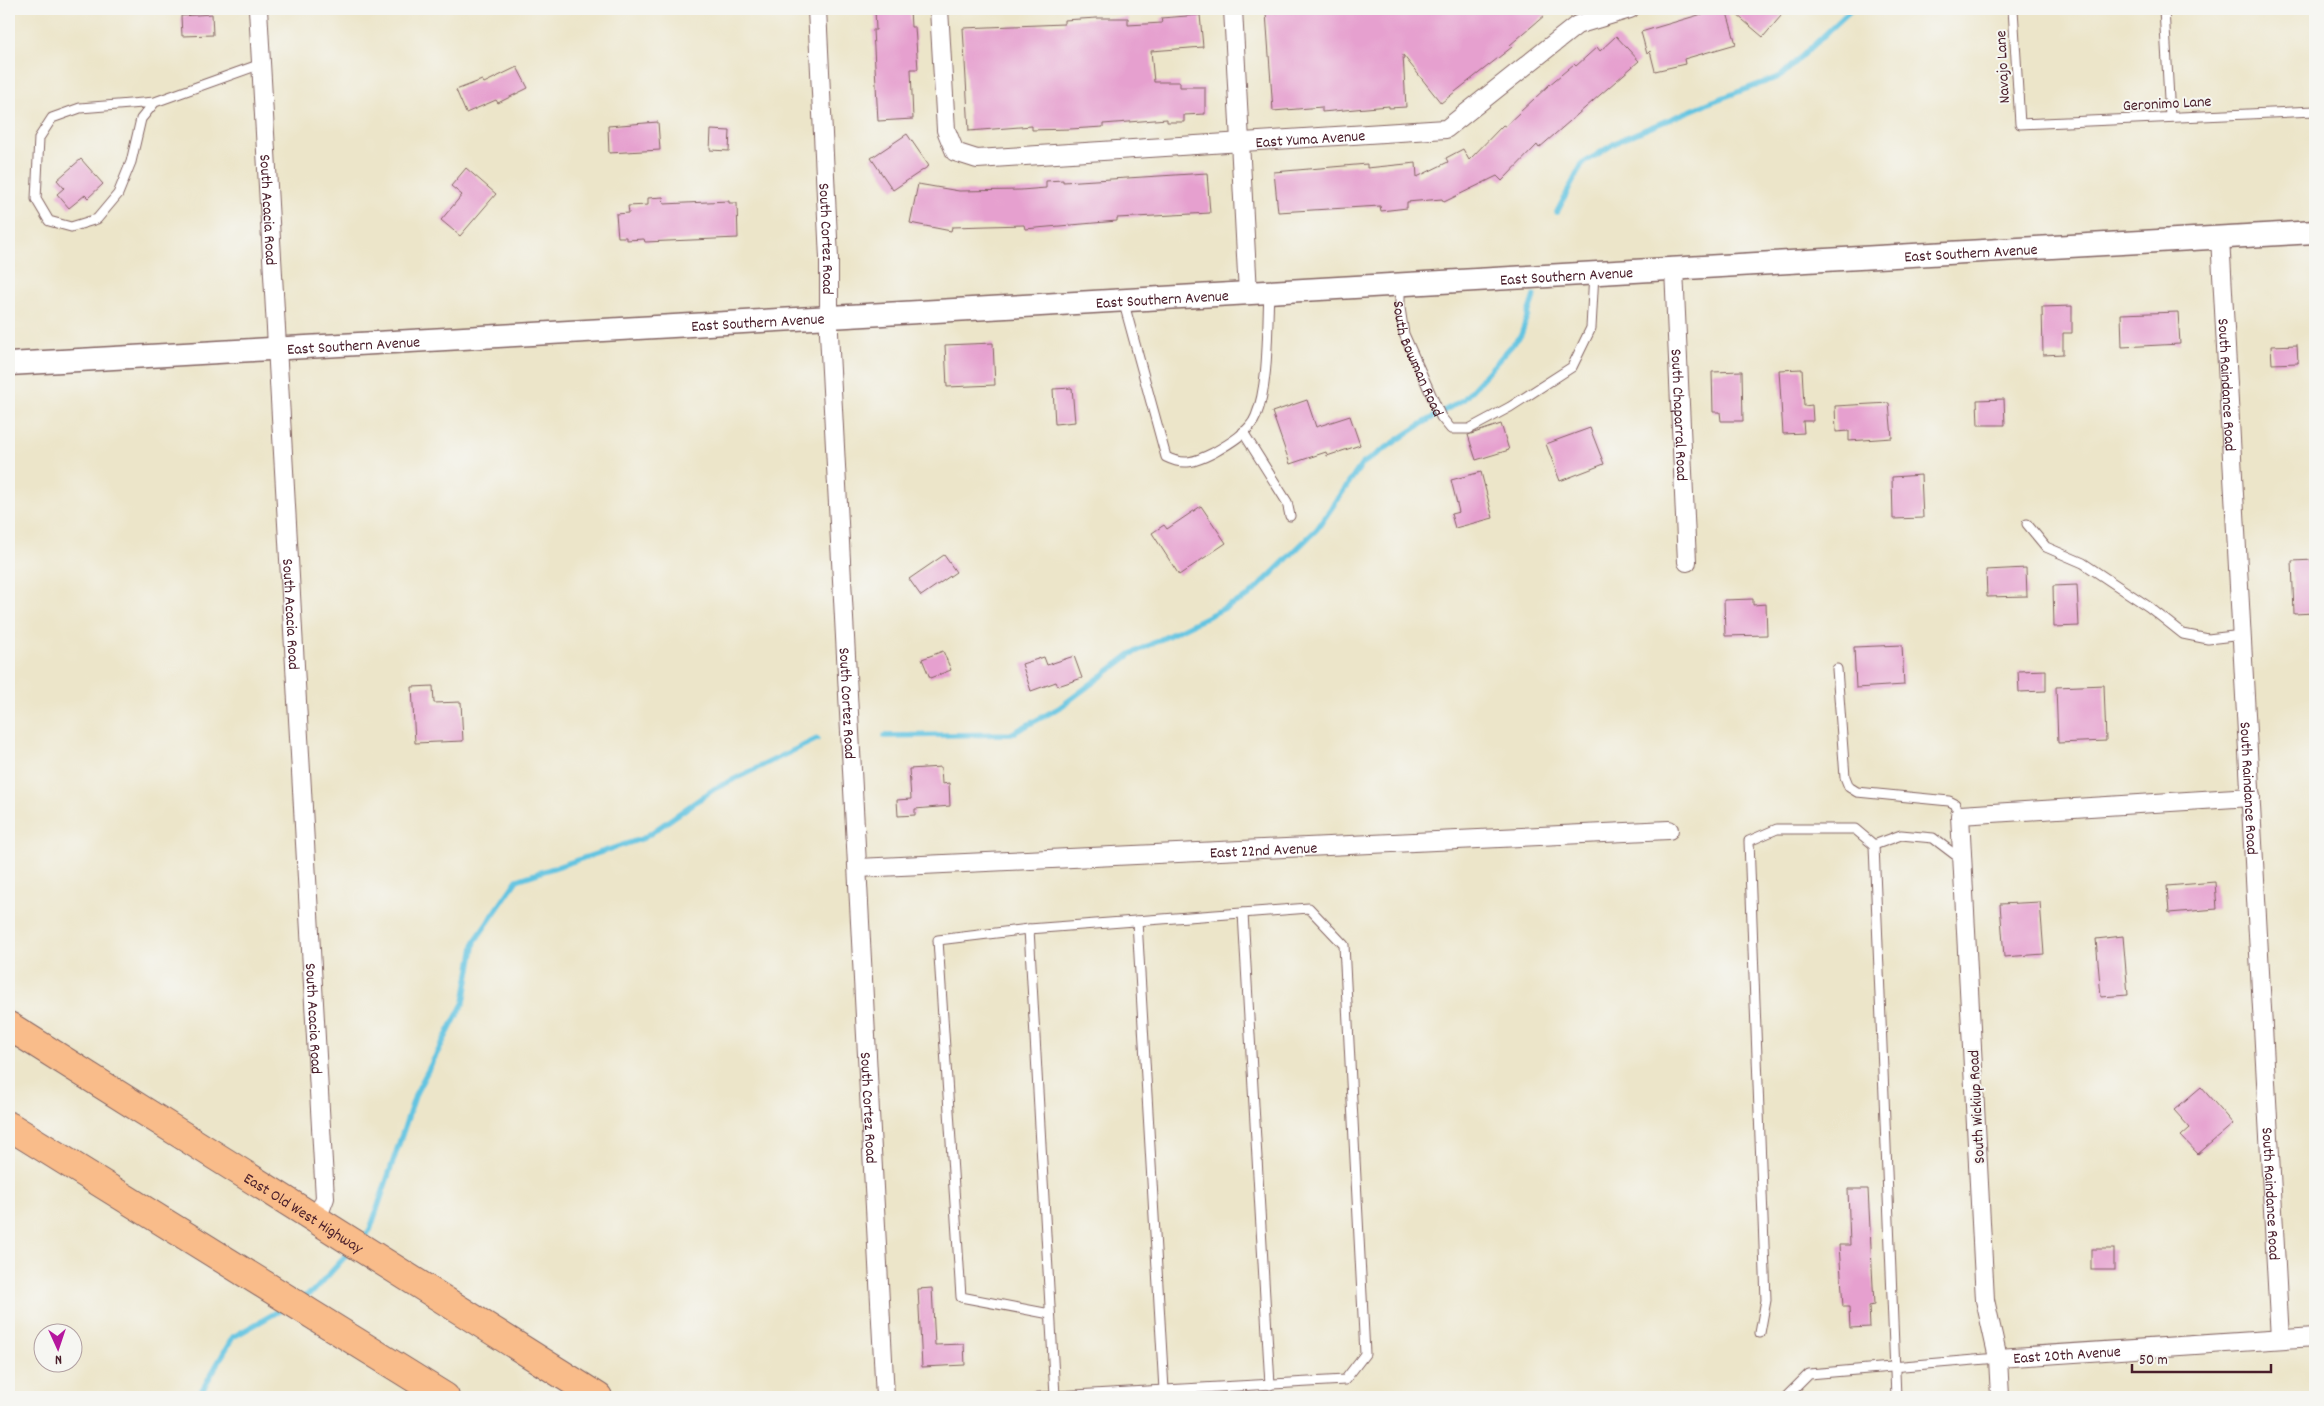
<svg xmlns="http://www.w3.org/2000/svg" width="2324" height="1406" font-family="Dekko,sans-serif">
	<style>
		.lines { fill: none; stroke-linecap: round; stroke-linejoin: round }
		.stream { stroke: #63c4e1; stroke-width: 5.5 }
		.building { fill: #e6a0cf }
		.service-casing { stroke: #836462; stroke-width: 11 }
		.minor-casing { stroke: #836462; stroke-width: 20 }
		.tertiary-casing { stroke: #836462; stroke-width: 25 }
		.primary-casing { stroke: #836462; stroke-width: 30 }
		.service { stroke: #fff; stroke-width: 9 }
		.minor { stroke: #fff; stroke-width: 18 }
		.tertiary { stroke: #fff; stroke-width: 22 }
		.primary { stroke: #f9bc8a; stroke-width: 28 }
		.labels { text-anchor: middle; stroke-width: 4; stroke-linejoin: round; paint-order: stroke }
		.street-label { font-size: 16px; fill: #4a1f2b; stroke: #f6f6f2 }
	</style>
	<rect width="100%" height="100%" fill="#f6f6f2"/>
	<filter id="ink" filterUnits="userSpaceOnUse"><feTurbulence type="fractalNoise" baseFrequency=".02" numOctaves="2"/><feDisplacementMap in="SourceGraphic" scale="10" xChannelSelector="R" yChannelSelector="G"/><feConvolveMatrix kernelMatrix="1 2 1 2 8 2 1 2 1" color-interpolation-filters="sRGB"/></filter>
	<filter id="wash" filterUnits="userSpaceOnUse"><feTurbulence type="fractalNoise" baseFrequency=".0096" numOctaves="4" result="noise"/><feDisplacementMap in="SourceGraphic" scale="20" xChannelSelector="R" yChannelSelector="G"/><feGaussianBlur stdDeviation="1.12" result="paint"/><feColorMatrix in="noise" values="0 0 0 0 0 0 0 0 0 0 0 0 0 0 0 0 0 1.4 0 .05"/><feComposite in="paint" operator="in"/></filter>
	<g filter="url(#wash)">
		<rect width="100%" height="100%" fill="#ece5c9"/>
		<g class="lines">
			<g class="stream">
				<path d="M 1557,212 L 1582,164 L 1620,140 L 1711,102 L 1781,76 L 1852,9"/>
				<path d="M 884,736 L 1011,734 L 1059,708 L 1131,654 L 1249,596 L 1317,529 L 1362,464 L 1420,425 L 1464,399 L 1521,335 L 1534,296"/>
				<path d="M 361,1240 L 370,1230 L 416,1093 L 464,1002 L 475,941 L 517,880 L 644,838 L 714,789 L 817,739"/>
				<path d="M 300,1299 L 314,1291 L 351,1250"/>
				<path d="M 198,1397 L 233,1337 L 286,1307"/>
			</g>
		</g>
		<g id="blocks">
			<g class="building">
				<path d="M 875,9 L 910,9 L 911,27 L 915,27 L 918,69 L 911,69 L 913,119 L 878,121 L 873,30 L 876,30 Z"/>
				<path d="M 1317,9 L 1552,9 L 1510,45 L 1512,47 L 1441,103 L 1403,55 L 1406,107 L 1389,108 L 1389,106 L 1322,112 L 1322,107 L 1273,111 L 1266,13 L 1317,11 Z"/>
				<path d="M 1719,9 L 1726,9 L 1736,44 L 1684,59 L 1685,64 L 1655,71 L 1650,51 L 1647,54 L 1641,32 Z"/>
				<path d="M 1730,9 L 1787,9 L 1763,37 Z"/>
				<path d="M 212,14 L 213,35 L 182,36 L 181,16 Z"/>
				<path d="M 1200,15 L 1203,47 L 1151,51 L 1154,82 L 1180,82 L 1180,87 L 1205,87 L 1205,114 L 1184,115 L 1184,122 L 1167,122 L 1167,119 L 1103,124 L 1103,127 L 1070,129 L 1032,130 L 1032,126 L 969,131 L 963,28 L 1064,24 L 1064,20 L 1097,18 L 1128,18 L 1128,25 L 1162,23 L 1161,18 Z"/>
				<path d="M 1616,36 L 1639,61 L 1539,148 L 1537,145 L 1502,181 L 1497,176 L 1444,202 L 1442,199 L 1407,202 L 1407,208 L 1381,211 L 1380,206 L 1278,212 L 1274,172 L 1367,164 L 1367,168 L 1416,163 L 1417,177 L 1448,162 L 1446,158 L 1463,149 L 1469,160 L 1503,125 L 1505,126 L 1549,85 L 1574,64 L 1576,66 L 1597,47 L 1600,51 Z"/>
				<path d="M 517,67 L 528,88 L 498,103 L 496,100 L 466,113 L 456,90 L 482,80 L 484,83 Z"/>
				<path d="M 658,122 L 660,150 L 609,153 L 608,126 Z"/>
				<path d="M 711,130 L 730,131 L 729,151 L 710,150 Z"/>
				<path d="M 907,134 L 929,166 L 893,190 L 871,158 Z"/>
				<path d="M 81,159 L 103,184 L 88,198 L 85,195 L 69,208 L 57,194 L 64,188 L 57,180 Z"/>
				<path d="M 466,168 L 496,194 L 460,236 L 441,220 L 462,195 L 451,186 Z"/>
				<path d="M 1207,173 L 1210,213 L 1117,218 L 1117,221 L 1025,229 L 1024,225 L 952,227 L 951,231 L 910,223 L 918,184 L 959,191 L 1021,190 L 1046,188 L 1046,181 L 1063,180 L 1063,182 Z"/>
				<path d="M 663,197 L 664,204 L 729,201 L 729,203 L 737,203 L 738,238 L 645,242 L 644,239 L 626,240 L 626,237 L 618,237 L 616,214 L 629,213 L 628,206 L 648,205 L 648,198 Z"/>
				<path d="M 2072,306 L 2072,333 L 2063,333 L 2063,354 L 2043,355 L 2042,307 Z"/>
				<path d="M 2178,312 L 2180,344 L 2122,347 L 2121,314 Z"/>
				<path d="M 993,343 L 995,385 L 947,387 L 945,345 Z"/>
				<path d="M 2297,345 L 2298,363 L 2272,364 L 2271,346 Z"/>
				<path d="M 1802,369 L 1804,406 L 1812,405 L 1813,421 L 1803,421 L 1804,433 L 1783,434 L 1779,370 Z"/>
				<path d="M 1742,371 L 1743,421 L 1721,421 L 1720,412 L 1713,412 L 1712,372 Z"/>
				<path d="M 1072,388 L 1075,422 L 1055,424 L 1053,389 Z"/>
				<path d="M 2004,399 L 2005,425 L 1978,425 L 1977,400 Z"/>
				<path d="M 1307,400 L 1316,427 L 1350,416 L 1360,445 L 1327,456 L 1326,452 L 1290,464 L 1272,412 Z"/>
				<path d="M 1889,403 L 1892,438 L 1849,441 L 1849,431 L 1836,432 L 1835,406 Z"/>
				<path d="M 1501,424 L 1509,450 L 1476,460 L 1468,435 Z"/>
				<path d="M 1590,428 L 1604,464 L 1560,481 L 1546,444 Z"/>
				<path d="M 1481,472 L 1493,518 L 1455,528 L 1451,514 L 1459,512 L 1451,480 Z"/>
				<path d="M 1921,475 L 1923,518 L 1893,519 L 1892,477 Z"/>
				<path d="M 1201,506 L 1226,543 L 1179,575 L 1152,533 L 1164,525 L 1167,529 Z"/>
				<path d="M 944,555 L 956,572 L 921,596 L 909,579 Z"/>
				<path d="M 2315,560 L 2315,613 L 2294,614 L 2292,561 Z"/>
				<path d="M 2026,568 L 2027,596 L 1987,597 L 1986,570 Z"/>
				<path d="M 2077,585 L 2079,626 L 2054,627 L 2053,586 Z"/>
				<path d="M 1753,599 L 1753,605 L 1766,604 L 1767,635 L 1725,636 L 1724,600 Z"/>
				<path d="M 1902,645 L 1904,685 L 1856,688 L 1854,647 Z"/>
				<path d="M 943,651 L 951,670 L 930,678 L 922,659 Z"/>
				<path d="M 1074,656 L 1082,678 L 1058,686 L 1056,682 L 1031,691 L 1022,664 L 1044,657 L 1047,665 Z"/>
				<path d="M 2046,670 L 2046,691 L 2019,692 L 2018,671 Z"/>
				<path d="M 2104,685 L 2106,741 L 2058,743 L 2056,687 Z"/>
				<path d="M 433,686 L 434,703 L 461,702 L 463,741 L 415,743 L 412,687 Z"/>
				<path d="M 941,767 L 942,784 L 949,783 L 950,806 L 915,809 L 915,815 L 898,816 L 897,800 L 911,799 L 909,769 Z"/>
				<path d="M 2215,882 L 2217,909 L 2169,913 L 2167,886 Z"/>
				<path d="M 2040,902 L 2044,954 L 2004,957 L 2000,904 Z"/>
				<path d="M 2123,936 L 2128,995 L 2101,997 L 2096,939 Z"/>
				<path d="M 2201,1087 L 2233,1124 L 2198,1154 L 2181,1136 L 2190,1128 L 2174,1110 Z"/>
				<path d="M 1848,1189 L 1868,1189 L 1874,1305 L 1869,1306 L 1870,1327 L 1850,1328 L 1849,1307 L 1843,1307 L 1839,1245 L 1850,1245 Z"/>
				<rect x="2091" y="1249" width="23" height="21"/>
				<path d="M 932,1288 L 935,1345 L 964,1344 L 965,1365 L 922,1367 L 918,1289 Z"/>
			</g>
		</g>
	</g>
	<g filter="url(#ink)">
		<use href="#blocks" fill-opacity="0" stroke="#836462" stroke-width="1"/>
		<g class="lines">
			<g class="service-casing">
				<g id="service">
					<path d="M 2013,9 L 2020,124 L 2315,111"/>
					<path d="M 2164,9 L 2170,117"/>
					<path d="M 155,102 L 80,108 L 52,118 L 39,138 L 36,199 L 49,221 L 71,227 L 97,219 L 118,194 L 131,162 L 141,119 L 155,102 L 261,64"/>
					<path id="s1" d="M 1400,286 L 1400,308 L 1404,334 L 1441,417 L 1451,429 L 1469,429 L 1510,407 L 1572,367 L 1591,328 L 1594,273"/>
					<path d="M 1123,300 L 1166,457 C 1184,466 1195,462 1213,453 C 1227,445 1250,432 1256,416 C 1269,385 1267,328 1269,293"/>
					<path d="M 1243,432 L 1287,502 L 1290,516"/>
					<path d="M 2027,524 L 2046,547 L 2083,563 L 2149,607 L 2183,634 L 2208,639 L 2242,635"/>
					<path d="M 1837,669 L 1845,777 L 1849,787 L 1857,792 L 1949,801 L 1955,804 L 1960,815"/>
					<path d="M 1874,845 L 1901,835 L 1933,838 L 1962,860"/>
					<path d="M 1243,913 L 1270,1385"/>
					<path d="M 1137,921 L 1164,1390"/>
					<path d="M 1029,929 L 938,940 L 961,1297 L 1050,1314"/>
					<path d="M 1760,1333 L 1766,1300 L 1749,841 L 1777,829 L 1855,829 L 1874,845 L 1896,1397"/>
					<path d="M 1038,1397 L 1345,1380 L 1365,1354 L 1344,945 L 1309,908 L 1029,929 L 1055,1396"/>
					<path d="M 1786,1397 L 1809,1374 L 1998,1358"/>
				</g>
			</g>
			<g class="minor-casing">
				<g id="minor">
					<path id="s2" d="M 258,9 L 325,1198 L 317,1219"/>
					<path id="s3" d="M 817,9 L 829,259 L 829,333 L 885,1397"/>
					<path id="s4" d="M 939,9 L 946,130 L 955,152 L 977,159 L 1446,129 L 1577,25 L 1630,9"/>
					<path d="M 1233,9 L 1248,293"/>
					<path id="s5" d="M 2220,237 L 2280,1339"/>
					<path id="s6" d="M 1674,269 L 1687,562"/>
					<path id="s7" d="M 858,868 L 1669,830"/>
					<path id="s8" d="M 1998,1358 L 2315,1337"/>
					<path d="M 2000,1397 L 1998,1358 L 1985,1300 L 1960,815 L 2251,797"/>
				</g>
			</g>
			<g class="tertiary-casing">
				<g id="tertiary">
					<path id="s9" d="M 9,364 L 2315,232"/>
				</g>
			</g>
			<g class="primary-casing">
				<g id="primary">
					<path id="s10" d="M 9,1026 L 598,1397"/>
					<path d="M 9,1126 L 445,1397"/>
				</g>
			</g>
			<use href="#service" class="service"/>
			<use href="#minor" class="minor"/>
			<use href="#tertiary" class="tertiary"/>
			<use href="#primary" class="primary"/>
		</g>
	</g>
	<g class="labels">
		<g class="street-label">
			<text transform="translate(2001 67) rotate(-93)" y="6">Navajo Lane</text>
			<text transform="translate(2167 102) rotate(-3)" y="6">Geronimo Lane</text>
			<text dy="6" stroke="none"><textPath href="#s4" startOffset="502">East Yuma Avenue</textPath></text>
			<text dy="6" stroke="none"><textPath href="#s2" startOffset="201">South Acacia Road</textPath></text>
			<text dy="6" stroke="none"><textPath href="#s3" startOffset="230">South Cortez Road</textPath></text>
			<text dy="6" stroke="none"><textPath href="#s9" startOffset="1965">East Southern Avenue</textPath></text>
			<text dy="6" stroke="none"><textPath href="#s9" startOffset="1560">East Southern Avenue</textPath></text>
			<text dy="6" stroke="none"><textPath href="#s9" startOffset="1155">East Southern Avenue</textPath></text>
			<text dy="6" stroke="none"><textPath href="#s9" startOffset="750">East Southern Avenue</textPath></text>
			<text dy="6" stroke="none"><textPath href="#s9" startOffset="345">East Southern Avenue</textPath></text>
			<text dy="6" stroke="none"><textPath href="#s1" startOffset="76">South Bowman Road</textPath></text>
			<text dy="6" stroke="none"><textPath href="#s5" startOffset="148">South Raindance Road</textPath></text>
			<text dy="6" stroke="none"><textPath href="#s6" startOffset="146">South Chaparral Road</textPath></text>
			<text dy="6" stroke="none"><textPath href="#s2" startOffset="606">South Acacia Road</textPath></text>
			<text dy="6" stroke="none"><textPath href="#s3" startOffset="695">South Cortez Road</textPath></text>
			<text dy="6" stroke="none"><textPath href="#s5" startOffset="552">South Raindance Road</textPath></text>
			<text dy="6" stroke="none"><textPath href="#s7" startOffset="406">East 22nd Avenue</textPath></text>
			<text dy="6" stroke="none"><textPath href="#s2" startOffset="1011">South Acacia Road</textPath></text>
			<text dy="6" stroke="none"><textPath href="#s3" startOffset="1100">South Cortez Road</textPath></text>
			<text transform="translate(1975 1107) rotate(-93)" y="6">South Wickiup Road</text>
			<text dy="6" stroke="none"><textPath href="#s5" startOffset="958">South Raindance Road</textPath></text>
			<text dy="6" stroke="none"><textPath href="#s10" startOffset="349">East Old West Highway</textPath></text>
			<text dy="6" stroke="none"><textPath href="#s8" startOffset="69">East 20th Avenue</textPath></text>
		</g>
	</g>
	<rect width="2324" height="1406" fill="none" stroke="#f6f6f2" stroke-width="30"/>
	<g transform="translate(58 1348) rotate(177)"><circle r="24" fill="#f6f6f2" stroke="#b1a0a2"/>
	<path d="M0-4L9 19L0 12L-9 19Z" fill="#b5179e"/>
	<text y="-8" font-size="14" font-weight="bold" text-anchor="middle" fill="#4a1f2b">N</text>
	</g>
	<path d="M2132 1364v8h139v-8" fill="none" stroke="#4a1f2b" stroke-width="2.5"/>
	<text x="2139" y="1364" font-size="15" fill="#4a1f2b" stroke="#f6f6f2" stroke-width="4" paint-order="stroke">50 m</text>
</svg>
